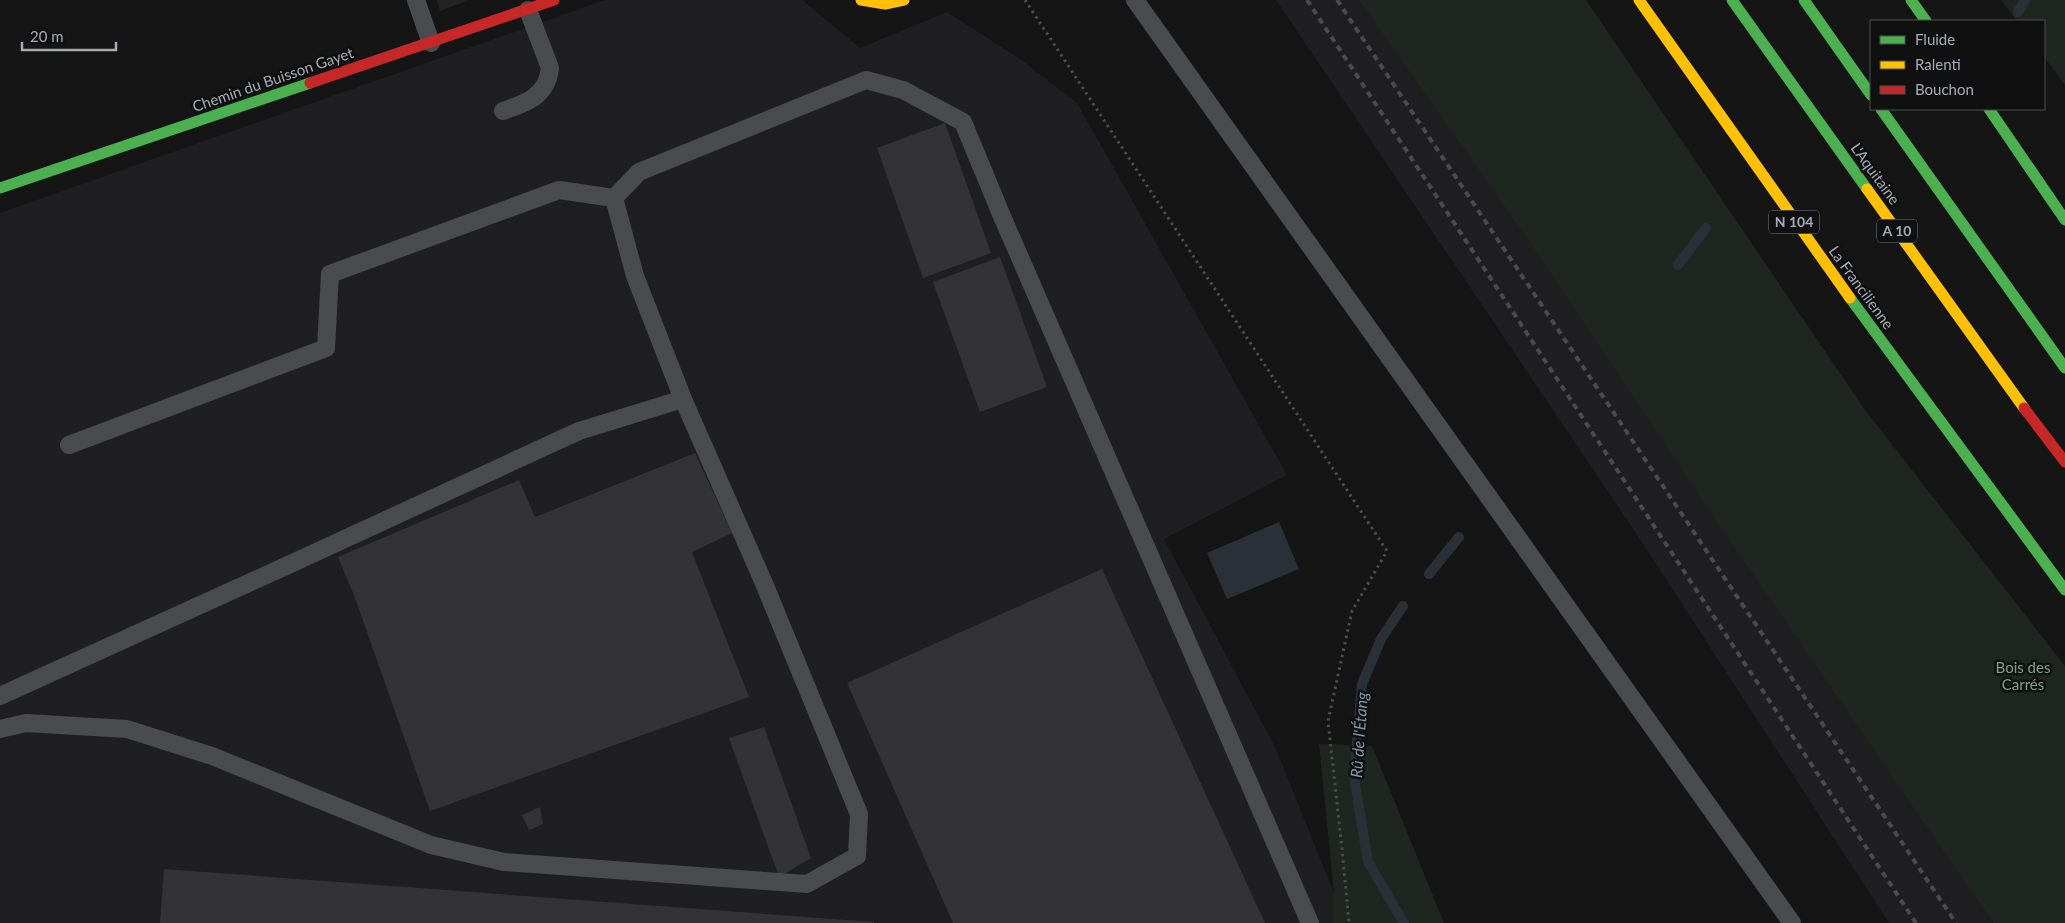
<svg xmlns="http://www.w3.org/2000/svg" width="2065" height="923" font-family="Lato,sans-serif">
	<style>
		.built { fill: #1f1f21 }
		.green { fill: #1f2620 }
		.water { fill: #2a3037 }
		.lines { fill: none; stroke-linecap: round; stroke-linejoin: round }
		.stream { stroke: #2a3037; stroke-width: 10 }
		.building { fill: #333335 }
		.path { stroke: #4b4c50; stroke-width: 3; stroke-dasharray: 2.5 4; stroke-linecap: butt }
		.lane { stroke: #4a4b4e; stroke-width: 18 }
		.fast { stroke: #4caf50; stroke-width: 11 }
		.slow { stroke: #ffc107; stroke-width: 11 }
		.jam { stroke: #c62828; stroke-width: 11 }
		.rail { stroke: #4a4b4e; stroke-width: 4; stroke-dasharray: 6 5; stroke-linecap: butt }
		.labels { text-anchor: middle; stroke-width: 5; stroke-linejoin: round; paint-order: stroke }
		.shield { fill: #101011; stroke: #7a7c84; stroke-width: 1 }
		.shield-label { font-size: 14px; font-weight: bold; fill: #a7abb6 }
		.street-label { font-size: 15px; fill: #a7abb6; stroke: #101011 }
		.park-label { font-size: 15px; fill: #7fa083; stroke: #101011 }
		.water-label { font-size: 16px; font-style: italic; fill: #8096af; stroke: #101011 }
	</style>
	<rect width="100%" height="100%" fill="#151516"/>
	<g class="built">
		<path d="M 605,0 L 802,0 L 860,48 L 947,12 L 1020,59 L 1077,103 L 1287,475 L 1164,539 L 1276,749 L 1334,893 L 1334,923 L 0,923 L 0,213 Z"/>
		<path d="M 1276,0 L 1368,0 L 1993,923 L 1889,923 L 1634,530 Z"/>
	</g>
	<g class="green">
		<path d="M 437,0 L 469,0 L 440,11 Z"/>
		<path d="M 1359,0 L 1586,0 L 1865,410 L 2065,666 L 2065,923 L 1993,923 L 1715,519 L 1527,238 Z"/>
		<path d="M 2001,0 L 2065,0 L 2065,85 L 2044,57 L 2044,21 L 2017,21 Z"/>
		<path d="M 1319,744 L 1372,746 L 1444,923 L 1334,923 L 1334,893 Z"/>
	</g>
	<path class="water" d="M 1279,522 L 1299,569 L 1227,599 L 1207,553 Z"/>
	<g class="lines">
		<g class="stream">
			<path d="M 2018,12 L 2025,0"/>
			<path d="M 1678,265 L 1706,228"/>
			<path d="M 1429,574 L 1459,537"/>
			<path d="M 1403,606 L 1381,639 L 1362,684 L 1354,777 L 1368,862 L 1404,923"/>
		</g>
	</g>
	<g class="building">
		<path d="M 945,123 L 991,253 L 923,278 L 877,148 Z"/>
		<path d="M 1000,257 L 1047,387 L 980,412 L 933,282 Z"/>
		<path d="M 695,453 L 732,533 L 692,552 L 749,697 L 430,811 L 354,595 L 338,557 L 519,480 L 535,517 Z"/>
		<path d="M 1102,569 L 1265,923 L 953,923 L 847,683 Z"/>
		<path d="M 764,727 L 811,858 L 779,877 L 729,738 Z"/>
		<path d="M 540,807 L 543,824 L 529,830 L 522,815 Z"/>
		<path d="M 164,869 L 874,922 L 874,923 L 160,923 Z"/>
	</g>
	<g class="lines">
		<path class="path" d="M 1025,0 L 1387,551 L 1352,611 L 1328,721 L 1342,849 L 1349,923"/>
		<g class="lane">
			<path d="M 416,0 L 431,43"/>
			<path d="M 1135,0 L 1792,923"/>
			<path d="M 503,111 C 527,103 547,96 550,68 L 528,10"/>
			<path d="M 683,399 L 635,276 L 614,198 L 639,172 L 866,80 L 903,90 L 963,122 L 1001,214 L 1310,923"/>
			<path d="M 69,445 L 326,348 L 330,274 L 559,190 L 614,198"/>
			<path d="M 0,696 L 286,566 L 579,431 L 683,399 L 763,581 L 859,814 L 857,856 L 807,884 L 504,862 L 431,845 L 212,756 L 127,729 L 26,723 L 0,729"/>
		</g>
		<g class="fast">
			<path d="M 1732,0 L 1867,189"/>
			<path d="M 1804,0 L 1871,95"/>
			<path d="M 1911,0 L 1926,21"/>
			<path d="M 1881,109 L 2065,368"/>
			<path d="M 1989,109 L 2065,220"/>
			<path d="M 0,188 L 310,83"/>
			<path d="M 1850,298 L 2065,590"/>
		</g>
		<g class="slow">
			<path d="M 861,0 L 885,4 L 904,0"/>
			<path d="M 1639,0 L 1850,298"/>
			<path d="M 1867,189 L 2024,408"/>
		</g>
		<g class="jam">
			<path d="M 310,83 L 554,0"/>
			<path d="M 2024,408 L 2065,462"/>
		</g>
		<g class="rail">
			<path d="M 1307,0 L 1916,923"/>
			<path d="M 1337,0 L 1956,923"/>
		</g>
	</g>
	<g class="labels">
		<g class="shield">
			<rect x="1769" y="210.5" width="50" height="23" rx="4"/>
			<rect x="1877" y="219.5" width="40" height="23" rx="4"/>
		</g>
		<g class="shield-label">
			<text x="1794" y="227">N 104</text>
			<text x="1897" y="236">A 10</text>
		</g>
		<g class="street-label">
			<text transform="translate(273 80) rotate(-19)" y="5">Chemin du Buisson Gayet</text>
			<text transform="translate(1875 174) rotate(54)" y="5">L'Aquitaine</text>
			<text transform="translate(1861 288) rotate(54)" y="5">La Francilienne</text>
		</g>
		<g class="park-label">
			<text x="2023" y="673">Bois des<tspan x="2023" dy="17">Carrés</tspan></text>
		</g>
		<g class="water-label">
			<text transform="translate(1359 735) rotate(-86)" y="6">Rû de l'Étang</text>
		</g>
	</g>
	<rect x="1870" y="20" width="175" height="90" fill="#101011" stroke="#4c4e53"/>
	<rect x="1880" y="36" width="25" height="8" fill="#4caf50" stroke="#4c4e53"/>
	<text x="1915" y="45" font-size="15" fill="#a7abb6">Fluide</text>
	<rect x="1880" y="61" width="25" height="8" fill="#ffc107" stroke="#4c4e53"/>
	<text x="1915" y="70" font-size="15" fill="#a7abb6">Ralenti</text>
	<rect x="1880" y="86" width="25" height="8" fill="#c62828" stroke="#4c4e53"/>
	<text x="1915" y="95" font-size="15" fill="#a7abb6">Bouchon</text>
	<path d="M22 42v8h94v-8" fill="none" stroke="#a7abb6" stroke-width="2.5"/>
	<text x="30" y="42" font-size="15" fill="#a7abb6" stroke="#101011" stroke-width="4" paint-order="stroke">20 m</text>
</svg>
